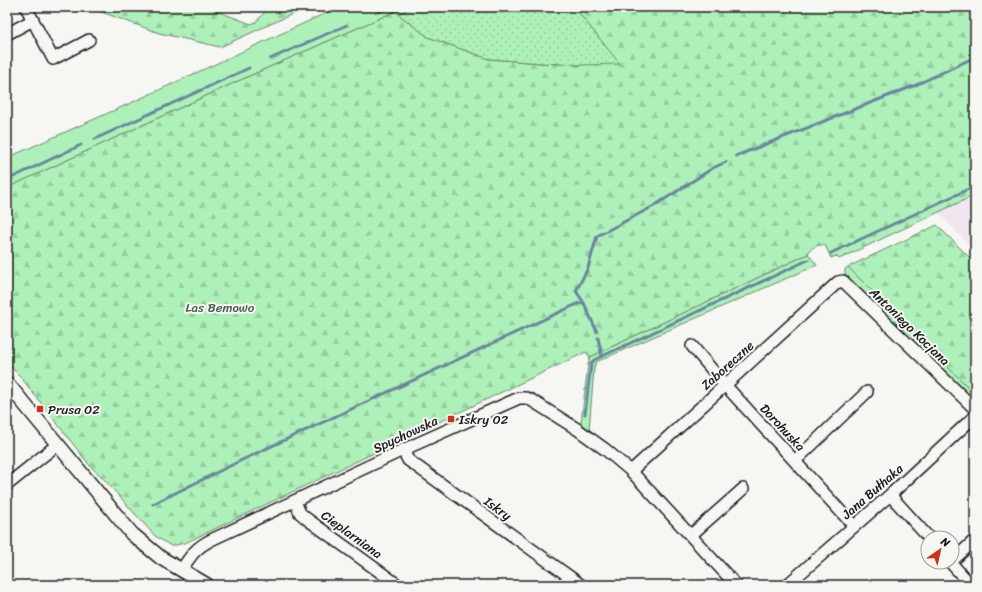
<svg xmlns="http://www.w3.org/2000/svg" width="982" height="592" font-family="Sriracha,sans-serif">
	<style>
		.built { fill: #f0e6f0 }
		.grass { fill: #aef0b9; stroke: #65866a }
		.forest { fill: url(#forest-firs); stroke: #65866a }
		.park { fill: url(#park-dots); stroke: #65866a }
		.lines { fill: none; stroke-linecap: round; stroke-linejoin: round }
		.stream { stroke: #66869e; stroke-width: 3 }
		.minor-casing { stroke: #1c1c1c; stroke-width: 14 }
		.tertiary-casing { stroke: #1c1c1c; stroke-width: 16 }
		.minor { stroke: #f6f6f2; stroke-width: 11 }
		.tertiary { stroke: #f6f6f2; stroke-width: 13 }
		.poi-dot { fill: #c8321e; stroke: #f6f6f2; stroke-width: 1.5 }
		.labels { text-anchor: middle; stroke-width: 4; stroke-linejoin: round; paint-order: stroke }
		.park-label { font-size: 13px; fill: #485c4b; stroke: #f6f6f2 }
		.street-label { font-size: 13px; fill: #1c1c1c; stroke: #f6f6f2 }
		.poi-label { font-size: 13px; fill: #1c1c1c; stroke: #f6f6f2; text-anchor: start }
	</style>
	<defs>
		<pattern id="forest-firs" width="22" height="20" patternUnits="userSpaceOnUse"><rect width="22" height="20" fill="#aef0b9"/><path d="M5 1l3.5 6h-7zM16 11l3.5 6h-7z" fill="#95cd9e"/></pattern>
		<pattern id="park-dots" width="8" height="8" patternUnits="userSpaceOnUse"><rect width="8" height="8" fill="#aef0b9"/><path d="M2 2h.1M6 6h.1" fill="none" stroke="#95cd9e" stroke-width="1.8" stroke-linecap="round"/></pattern>
	</defs>
	<rect width="100%" height="100%" fill="#f6f6f2"/>
	<filter id="ink" filterUnits="userSpaceOnUse"><feTurbulence type="fractalNoise" baseFrequency=".025" numOctaves="2"/><feDisplacementMap in="SourceGraphic" scale="8" xChannelSelector="R" yChannelSelector="G"/><feConvolveMatrix kernelMatrix="1 2 1 2 8 2 1 2 1" color-interpolation-filters="sRGB"/></filter>
	<g filter="url(#ink)">
		<path class="built" d="M 975,195 L 975,251 L 938,212 Z"/>
		<g class="grass">
			<path d="M 339,7 L 405,7 L 236,82 L 7,188 L 7,158 L 133,102 Z"/>
			<path d="M 808,254 L 817,265 L 596,362 L 594,368 L 589,430 L 581,423 L 588,365 L 590,357 Z"/>
			<path d="M 848,267 L 975,394 L 975,403 L 845,274 L 845,269 Z"/>
		</g>
		<g class="forest">
			<path d="M 88,7 L 206,7 L 251,24 L 256,22 L 269,7 L 308,7 L 220,47 L 159,33 Z"/>
			<path d="M 405,7 L 412,7 L 398,14 L 428,37 L 489,59 L 541,63 L 583,65 L 598,37 L 574,7 L 975,7 L 975,195 L 839,259 L 836,256 L 831,258 L 825,245 C 819,244 810,247 808,254 L 590,357 L 586,352 L 185,543 L 171,546 L 155,536 L 101,476 L 91,467 L 19,375 L 7,363 L 7,188 L 236,82 Z"/>
			<path d="M 937,225 L 975,263 L 975,394 L 848,267 Z"/>
		</g>
		<path class="park" d="M 412,7 L 574,7 L 620,64 L 583,65 L 541,63 L 489,59 L 428,37 L 398,14 Z"/>
		<g class="lines">
			<g class="stream">
				<path d="M 378,12 L 389,7"/>
				<path d="M 270,59 L 347,25"/>
				<path d="M 95,139 L 249,68"/>
				<path d="M 736,156 L 916,85 L 975,57"/>
				<path d="M 7,180 L 81,145"/>
				<path d="M 831,253 L 975,186"/>
				<path d="M 597,332 L 584,303 L 576,291 L 588,268 L 597,236 L 654,206 L 713,168 L 726,162"/>
				<path d="M 598,338 L 602,356"/>
				<path d="M 585,414 L 591,364 L 594,360 L 808,260"/>
				<path d="M 153,504 L 244,459 L 577,304 L 584,303"/>
			</g>
			<g class="minor-casing">
				<g id="minor">
					<path d="M 26,7 L 53,59 L 89,40"/>
					<path d="M 7,34 L 33,20"/>
					<path d="M 692,346 L 725,385 L 854,526"/>
					<path d="M 405,449 L 405,454 L 408,460 L 581,585"/>
					<path d="M 795,461 L 867,392"/>
					<path d="M 631,471 L 838,282 L 843,281 L 975,409"/>
					<path d="M 7,485 L 58,444"/>
					<path d="M 890,495 L 929,538"/>
					<path d="M 295,501 L 300,513 L 307,519 L 398,585"/>
					<path d="M 691,535 L 743,489"/>
					<path d="M 952,561 L 975,540"/>
					<path d="M 950,562 L 971,585"/>
					<path d="M 181,570 C 191,556 195,548 211,540 L 405,449 L 519,398 L 526,398 L 531,400 L 577,429 L 606,450 L 631,471 L 736,585"/>
					<path d="M 787,585 L 890,495 L 975,416"/>
				</g>
			</g>
			<g class="tertiary-casing">
				<path id="tertiary" d="M 7,383 L 132,534 L 161,558 L 207,585"/>
			</g>
			<use href="#minor" class="minor"/>
			<use href="#tertiary" class="tertiary"/>
		</g>
	</g>
	<g class="poi-dot">
		<rect x="36" y="405" width="8" height="8" rx="2"/>
		<rect x="447" y="415" width="8" height="8" rx="2"/>
	</g>
	<g class="labels">
		<g class="park-label">
			<text x="220" y="312">Las Bemowo</text>
		</g>
		<g class="street-label">
			<text transform="translate(910 326) rotate(44)" y="5">Antoniego Kocjana</text>
			<text transform="translate(727 365) rotate(-42)" y="5">Zaboreczne</text>
			<text transform="translate(783 427) rotate(47)" y="5">Dorohuska</text>
			<text transform="translate(405 434) rotate(-25)" y="5">Spychowska</text>
			<text transform="translate(872 491) rotate(-41)" y="5">Jana Bułhaka</text>
			<text transform="translate(498 508) rotate(36)" y="5">Iskry</text>
			<text transform="translate(352 534) rotate(36)" y="5">Cieplarniana</text>
		</g>
		<g class="poi-label">
			<text x="48" y="414">Prusa 02</text>
			<text x="459" y="424">Iskry 02</text>
		</g>
	</g>
	<rect width="982" height="592" fill="none" stroke="#f6f6f2" stroke-width="24"/>
	<rect x="12" y="12" width="958" height="568" fill="none" stroke="#1c1c1c" stroke-width="1.5" filter="url(#ink)"/>
	<g transform="translate(940 550) rotate(34)"><circle r="19" fill="#f6f6f2" stroke="#9f9f9c"/>
	<path d="M0-3L7 15L0 10L-7 15Z" fill="#c8321e"/>
	<text y="-6" font-size="11" font-weight="bold" text-anchor="middle" fill="#1c1c1c">N</text>
	</g>
</svg>
